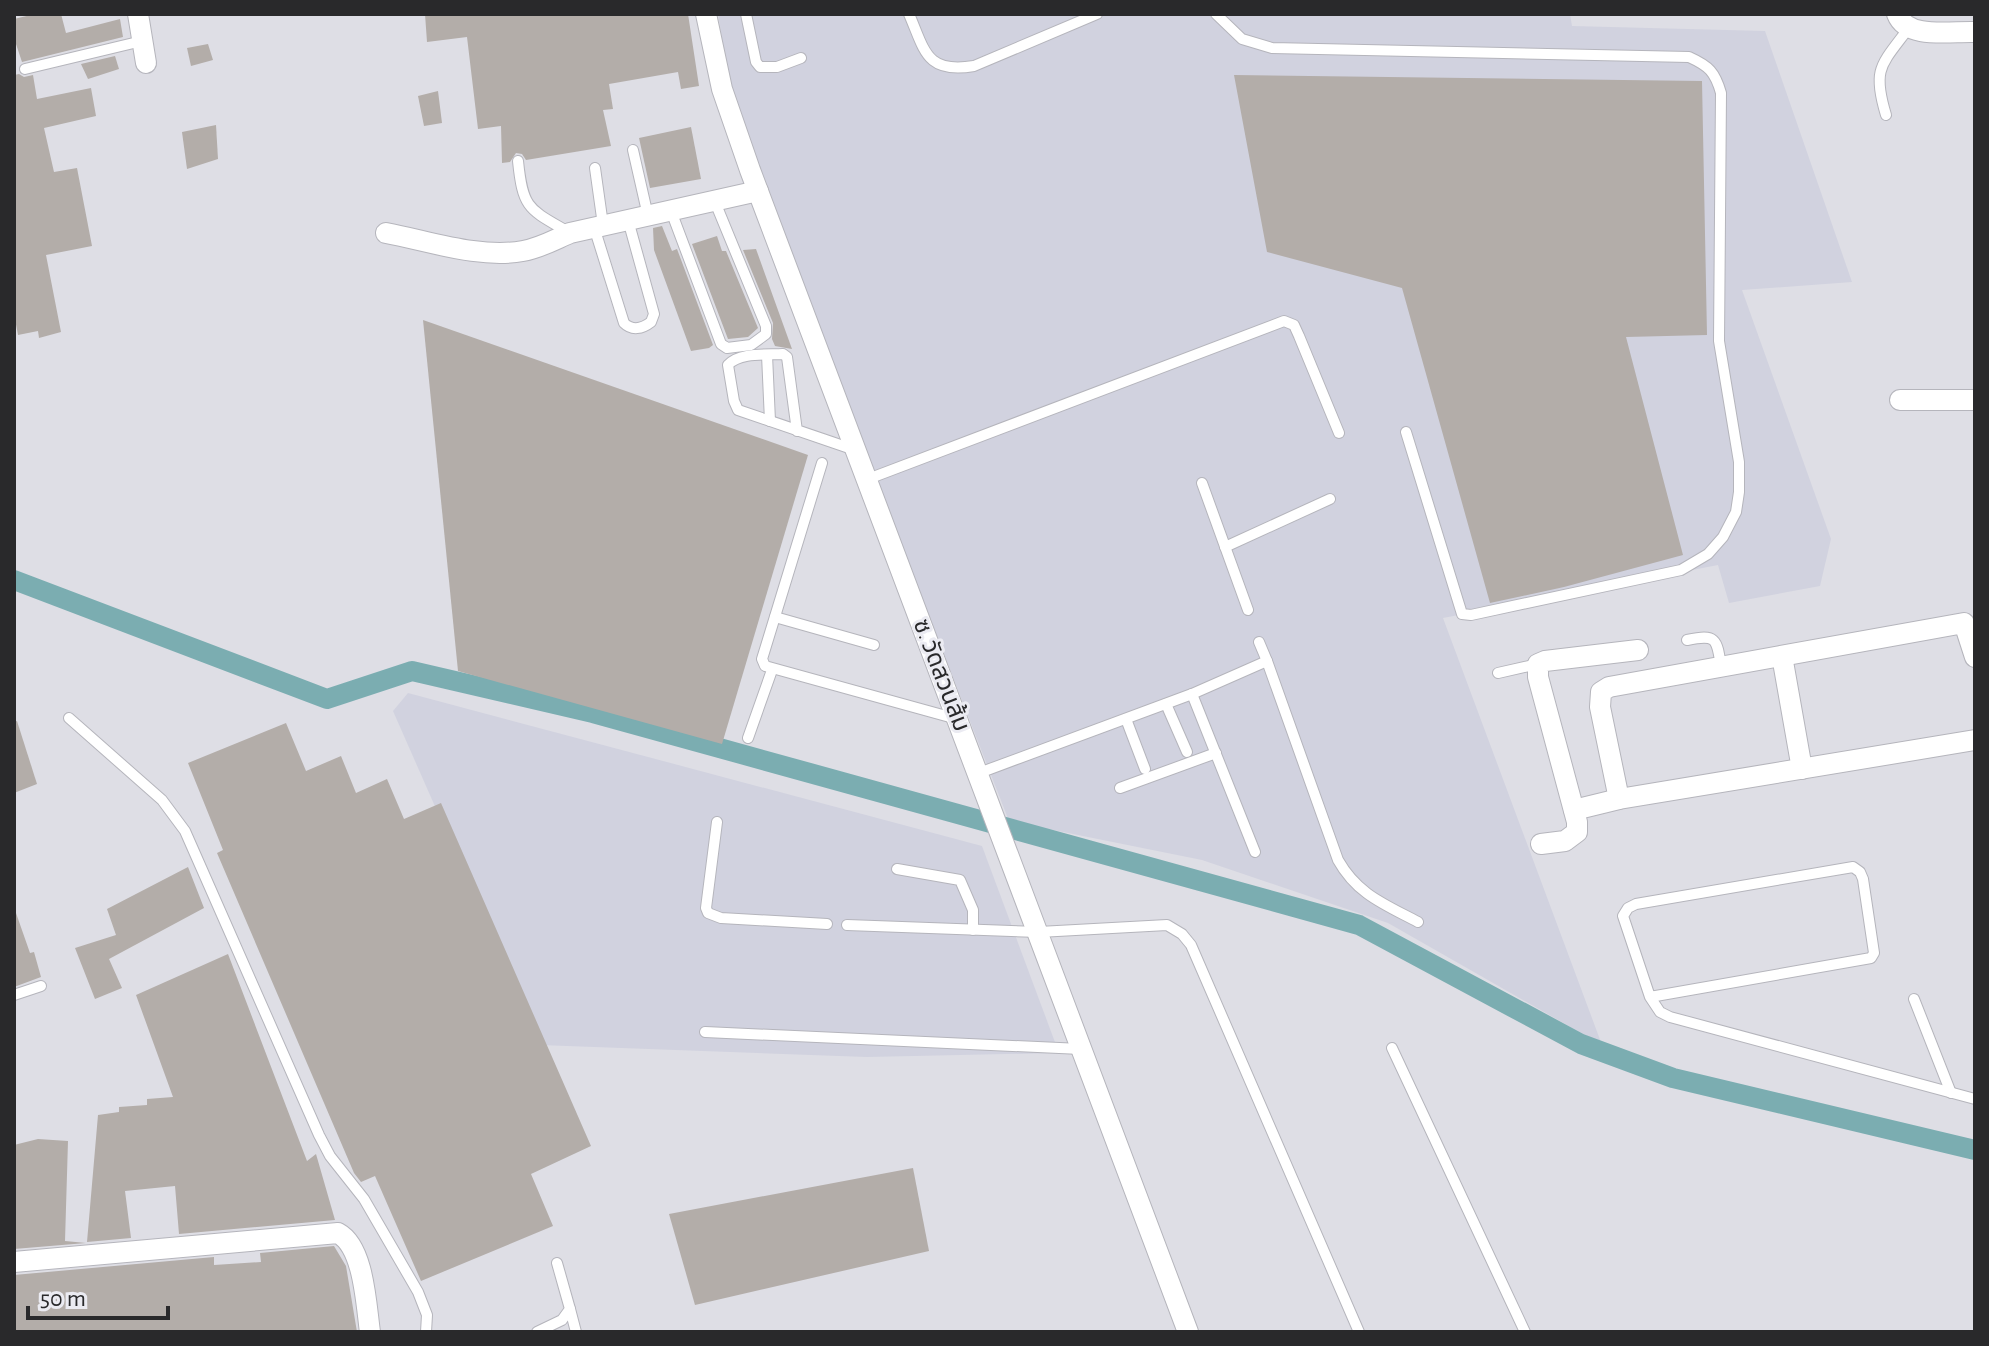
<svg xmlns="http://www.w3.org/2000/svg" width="1989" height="1346" font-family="'Alegreya Sans','Noto Sans Thai',sans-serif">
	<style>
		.built { fill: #d1d2df }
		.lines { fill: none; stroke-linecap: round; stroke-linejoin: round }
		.canal { stroke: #7badb1; stroke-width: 20 }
		.building { fill: #b3ada9 }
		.lane-casing { stroke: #b5b5bc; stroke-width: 12 }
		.street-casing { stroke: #b5b5bc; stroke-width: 22 }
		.lane { stroke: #fff; stroke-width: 10 }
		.street { stroke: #fff; stroke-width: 20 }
		.labels { text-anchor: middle; stroke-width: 6; stroke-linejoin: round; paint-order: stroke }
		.street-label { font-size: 24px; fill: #29292b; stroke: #ebebf2 }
	</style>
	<rect width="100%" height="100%" fill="#dedee5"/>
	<g class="built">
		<path d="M 718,14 L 1570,14 L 1572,26 L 1765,31 L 1852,282 L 1742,290 L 1831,539 L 1820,586 L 1729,603 L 1718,565 L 1443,618 L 1602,1045 L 1388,923 L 1202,860 L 1009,821 L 735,118 Z"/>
		<path d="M 408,693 L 982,846 L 1059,1053 L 867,1057 L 540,1045 L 393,711 Z"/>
	</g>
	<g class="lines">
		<path class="canal" d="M 14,580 L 327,699 L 412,671 L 593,713 L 1359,925 L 1581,1044 L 1673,1078 L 1975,1150"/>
	</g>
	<g class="building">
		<path d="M 35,14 L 61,14 L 66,33 L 120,19 L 123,37 L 22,62 L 14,38 L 14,19 Z"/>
		<path d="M 425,14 L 688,14 L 699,86 L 681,89 L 678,72 L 609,84 L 613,109 L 603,110 L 611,146 L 526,160 L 522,154 L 516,153 L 510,162 L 502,163 L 501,126 L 478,129 L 467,37 L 427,42 Z"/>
		<path d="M 208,44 L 213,60 L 191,66 L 187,48 Z"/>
		<path d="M 115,56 L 119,69 L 88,79 L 81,64 Z"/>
		<path d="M 19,74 L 24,77 L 33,75 L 37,99 L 91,88 L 96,116 L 44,128 L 54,172 L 77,168 L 92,246 L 46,255 L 61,332 L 39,338 L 38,331 L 18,335 L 14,314 L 14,75 Z"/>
		<path d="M 1234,75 L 1702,81 L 1707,335 L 1626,337 L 1683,555 L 1564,587 L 1490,603 L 1402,288 L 1267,252 Z"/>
		<path d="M 438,91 L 442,123 L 424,126 L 418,96 Z"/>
		<path d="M 216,125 L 218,159 L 187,169 L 182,132 Z"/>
		<path d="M 691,127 L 701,179 L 650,188 L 639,138 Z"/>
		<path d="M 662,226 L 672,251 L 677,249 L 713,345 L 709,348 L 691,351 L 654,250 L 653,228 Z"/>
		<path d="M 717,236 L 722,251 L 726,251 L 758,328 L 748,337 L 728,339 L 692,244 Z"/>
		<path d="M 756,249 L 792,349 L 775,346 L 772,339 L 773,323 L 743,250 Z"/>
		<path d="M 423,320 L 808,455 L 722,744 L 458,671 Z"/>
		<path d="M 17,721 L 37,784 L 14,793 L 14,722 Z"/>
		<path d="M 286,723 L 306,771 L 341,756 L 356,793 L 387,779 L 404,819 L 441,803 L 591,1146 L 531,1174 L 553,1226 L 421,1281 L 375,1176 L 361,1182 L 354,1173 L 217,853 L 223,850 L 188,763 Z"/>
		<path d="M 188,867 L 204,908 L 109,959 L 122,988 L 95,999 L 75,948 L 116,935 L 107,909 Z"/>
		<path d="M 16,913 L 30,953 L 34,952 L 41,977 L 14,987 L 14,914 Z"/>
		<path d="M 228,954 L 307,1161 L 316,1154 L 335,1220 L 179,1234 L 175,1186 L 125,1191 L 131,1238 L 87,1242 L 98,1115 L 119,1112 L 119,1107 L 147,1105 L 147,1099 L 173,1097 L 136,995 Z"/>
		<path d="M 38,1139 L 68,1141 L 65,1241 L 86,1243 L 14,1249 L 14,1145 Z"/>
		<path d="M 913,1168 L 929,1251 L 695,1305 L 669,1214 Z"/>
		<path d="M 334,1246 L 346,1266 L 357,1332 L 14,1332 L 14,1275 L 214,1257 L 214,1265 L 261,1262 L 260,1253 Z"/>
	</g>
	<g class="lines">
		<g class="lane-casing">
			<g id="lane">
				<path d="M 746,14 L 756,62 L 760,67 L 777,67 L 801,58"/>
				<path d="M 909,14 C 925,51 926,74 974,66 L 1097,14"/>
				<path d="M 1216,14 L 1242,39 L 1272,48 L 1689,57 C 1709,66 1715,72 1721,93 L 1719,341 L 1739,462 L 1739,492 L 1736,512 L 1723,537 L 1708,554 L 1681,570 L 1471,615 L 1462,614 L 1406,432"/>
				<path d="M 25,69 L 142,41"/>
				<path d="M 1886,115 C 1872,69 1881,65 1908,29"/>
				<path d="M 633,150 L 648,216"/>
				<path d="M 518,161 C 523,210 529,209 570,233"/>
				<path d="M 595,168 L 603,225"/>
				<path d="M 671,211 L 721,344 L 727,348 L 751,345 L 766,334 L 766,326 L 715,202"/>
				<path d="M 594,227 L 624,323 C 632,331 642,329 651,322 L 654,314 L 628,220"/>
				<path d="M 767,355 L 770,421"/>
				<path d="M 797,431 L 787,357 L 783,354 C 766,355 739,352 728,365 L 734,401 L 738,410 L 855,450"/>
				<path d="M 822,463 L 762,659 L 765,666 L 957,719"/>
				<path d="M 868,479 L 1284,321 L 1294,325 L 1299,336 L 1339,433"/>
				<path d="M 1202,483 L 1248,610"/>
				<path d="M 1225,547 L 1330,499"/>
				<path d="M 775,617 L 874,645"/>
				<path d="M 1687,640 C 1716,634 1717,638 1721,667"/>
				<path d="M 1267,661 L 1338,860 C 1357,894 1384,904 1418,922"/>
				<path d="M 1498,673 L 1538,664"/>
				<path d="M 1192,694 L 1255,852"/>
				<path d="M 1166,704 L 1187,752"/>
				<path d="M 69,718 L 162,800 L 185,831 L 319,1135 L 330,1156 L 364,1199 L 418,1292 L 427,1315 L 426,1332"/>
				<path d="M 1126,719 L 1145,769"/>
				<path d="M 748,738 L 772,670"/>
				<path d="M 979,773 L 1192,694 L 1267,661 L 1259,642"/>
				<path d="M 1120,788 L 1216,753"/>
				<path d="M 717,822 L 706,908 L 708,913 L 721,918 L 827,924"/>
				<path d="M 897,869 L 960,880 L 973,910 L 973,930"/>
				<path d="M 847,925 L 1039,932 L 1167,925 L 1182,934 L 1191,945 L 1359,1332"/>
				<path d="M 14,995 L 41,986"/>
				<path d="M 1650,997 L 1871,958 L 1874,953 L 1863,879 L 1860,872 L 1853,867 L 1636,904 L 1628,908 L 1623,916 L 1650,997 L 1660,1012 L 1670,1017 L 1975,1099"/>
				<path d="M 1914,999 L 1951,1093"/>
				<path d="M 705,1032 L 1081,1049"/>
				<path d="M 1392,1048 L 1525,1332"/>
				<path d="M 570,1309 L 576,1332"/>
				<path d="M 537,1332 L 562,1320 L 570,1309 L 557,1263"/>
			</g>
		</g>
		<g class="street-casing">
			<g id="street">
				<path d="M 138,14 L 146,63"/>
				<path d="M 706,14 L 722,89 L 750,170 L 1188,1332"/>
				<path d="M 1897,14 C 1907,40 1951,31 1975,32"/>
				<path d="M 386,233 C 429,241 480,259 523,251 C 540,248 554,240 570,233 L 758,191"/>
				<path d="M 1900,400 L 1975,400"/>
				<path d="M 1782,656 L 1802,769"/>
				<path d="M 1619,799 L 1600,707 L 1601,692 L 1609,687 L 1964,623 L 1975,657"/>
				<path d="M 1574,810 L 1619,799 L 1975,740"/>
				<path d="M 1541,844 L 1565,841 L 1577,832 L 1577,822 L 1538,677 L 1538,664 L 1545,661 L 1638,650"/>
				<path d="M 14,1262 L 338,1233 C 364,1247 366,1304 370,1332"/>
			</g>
		</g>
		<use href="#lane" class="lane"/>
		<use href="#street" class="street"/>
	</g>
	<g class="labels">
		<g class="street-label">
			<text transform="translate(942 675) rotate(69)" y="8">ซ. วัดสวนส้ม</text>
		</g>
	</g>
	<rect width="1989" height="1346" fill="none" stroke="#29292b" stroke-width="32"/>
	<path d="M28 1306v12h140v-12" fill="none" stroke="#29292b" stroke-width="4"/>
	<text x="40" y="1306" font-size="24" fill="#29292b" stroke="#ebebf2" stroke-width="6" paint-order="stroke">50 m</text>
</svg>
